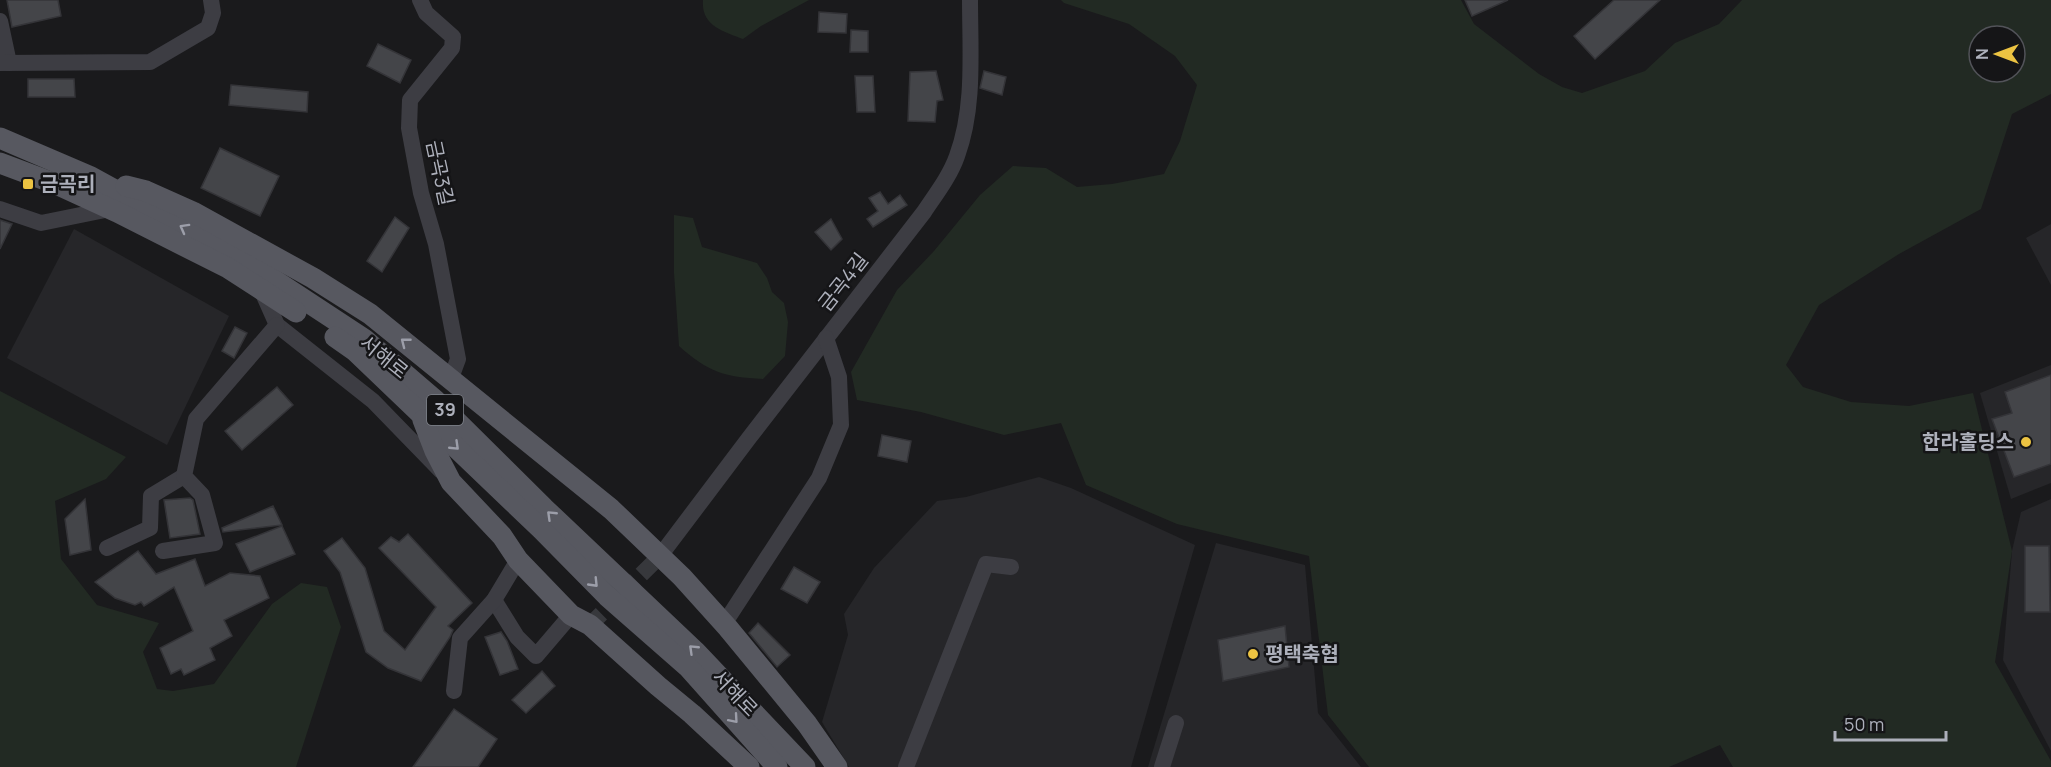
<svg xmlns="http://www.w3.org/2000/svg" width="2051" height="767" font-family="Manrope,'Noto Sans KR',sans-serif">
	<style>
		.built { fill: #262629 }
		.green { fill: #222a23; fill-rule: evenodd }
		.building { fill: #444549; stroke: #343438; stroke-width: 1.5 }
		.lines { fill: none; stroke-linecap: round; stroke-linejoin: round }
		.minor-tunnel { stroke: #37383c; stroke-width: 16; stroke-dasharray: 16 8; stroke-linecap: butt }
		.minor { stroke: #3d3d43; stroke-width: 16 }
		.major { stroke: #575860; stroke-width: 21 }
		.oneway { stroke: #9c9ea9 }
		.poi-dot { fill: #ecc342; stroke: #151517; stroke-width: 2 }
		.labels { text-anchor: middle; stroke-width: 5; stroke-linejoin: round; paint-order: stroke }
		.shield { fill: #151517; stroke: #7f828a; stroke-width: 1.5 }
		.shield-label { font-size: 18px; font-weight: bold; fill: #adb0bb }
		.street-label { font-size: 20px; fill: #adb0bb; stroke: #151517 }
		.poi-label { font-size: 20px; font-weight: bold; fill: #adb0bb; stroke: #151517; text-anchor: start }
	</style>
	<rect width="100%" height="100%" fill="#1a1a1c"/>
	<g class="built">
		<path d="M 2051,224 L 2051,285 L 2026,238 Z"/>
		<path d="M 74,229 L 229,316 L 167,445 L 7,358 Z"/>
		<path d="M 2051,365 L 2051,483 L 2011,499 L 1980,393 Z"/>
		<path d="M 1039,477 L 1071,488 L 1195,545 L 1131,767 L 849,767 L 822,722 L 848,635 L 844,614 L 874,568 L 937,501 L 966,497 Z"/>
		<path d="M 2051,499 L 2051,751 L 2003,660 L 2012,551 L 2021,512 Z"/>
		<path d="M 1216,543 L 1305,565 L 1318,713 L 1361,767 L 1148,767 Z"/>
	</g>
	<g class="green">
		<path d="M 703,0 L 809,0 L 761,26 L 743,39 C 723,31 701,26 703,0 Z"/>
		<path d="M 1061,0 L 1461,0 L 1474,24 L 1539,74 L 1562,87 L 1582,93 L 1645,71 L 1675,43 L 1719,24 L 1742,0 L 2051,0 L 2051,94 L 2012,114 L 1981,209 L 1899,254 L 1819,305 L 1786,365 L 1803,387 L 1851,402 L 1909,406 L 1973,393 L 2012,551 L 1995,662 L 2051,761 L 2051,767 L 1733,767 L 1720,745 L 1669,767 L 1369,767 L 1328,715 L 1309,556 L 1177,524 L 1086,485 L 1061,423 L 1004,435 L 921,412 L 857,400 L 851,372 L 897,290 L 934,251 L 980,195 L 1013,166 L 1046,168 L 1077,187 L 1112,184 L 1164,174 L 1180,141 L 1197,85 L 1175,56 L 1129,24 L 1064,3 ZM 1979,36 L 2015,36 L 2015,72 L 1979,72 Z"/>
		<path d="M 674,215 L 693,218 L 702,247 L 757,263 L 767,278 L 772,292 L 784,303 L 788,322 L 785,356 L 763,379 C 724,377 708,372 679,346 L 674,273 Z"/>
		<path d="M 0,391 L 126,457 L 106,479 L 55,501 L 61,559 L 97,605 L 159,623 L 143,652 L 157,689 L 173,691 L 214,684 L 272,604 L 301,583 L 327,587 L 341,627 L 296,767 L 0,767 Z"/>
	</g>
	<g class="building">
		<path d="M 7,0 L 58,0 L 61,16 L 12,27 Z"/>
		<path d="M 1465,0 L 1508,0 L 1472,16 Z"/>
		<path d="M 1614,0 L 1660,0 L 1595,59 L 1574,36 Z"/>
		<path d="M 819,12 L 847,14 L 846,33 L 818,32 Z"/>
		<path d="M 851,30 L 868,31 L 868,52 L 850,52 Z"/>
		<path d="M 378,44 L 411,60 L 400,83 L 367,66 Z"/>
		<path d="M 936,71 L 943,100 L 937,101 L 935,122 L 908,121 L 910,72 Z"/>
		<path d="M 984,71 L 1006,77 L 1002,95 L 980,88 Z"/>
		<path d="M 855,76 L 873,76 L 875,112 L 857,112 Z"/>
		<path d="M 28,79 L 74,79 L 75,97 L 28,97 Z"/>
		<path d="M 231,85 L 308,92 L 307,112 L 229,105 Z"/>
		<path d="M 220,148 L 279,176 L 260,216 L 201,188 Z"/>
		<path d="M 880,192 L 888,204 L 900,195 L 907,205 L 873,227 L 867,219 L 878,211 L 869,198 Z"/>
		<path d="M 395,217 L 409,228 L 382,272 L 367,261 Z"/>
		<path d="M 831,219 L 842,239 L 831,250 L 815,232 Z"/>
		<path d="M 0,220 L 12,224 L 0,249 Z"/>
		<path d="M 235,327 L 247,333 L 234,358 L 222,351 Z"/>
		<path d="M 2051,375 L 2051,464 L 2014,477 L 1992,419 L 2012,413 L 2005,392 Z"/>
		<path d="M 277,387 L 293,405 L 242,450 L 225,431 Z"/>
		<path d="M 882,435 L 911,441 L 907,462 L 878,456 Z"/>
		<path d="M 190,498 L 193,500 L 200,534 L 170,538 L 164,500 Z"/>
		<path d="M 85,499 L 91,550 L 70,555 L 65,519 Z"/>
		<path d="M 273,506 L 282,525 L 223,532 L 222,528 Z"/>
		<path d="M 282,526 L 295,554 L 250,572 L 236,544 Z"/>
		<path d="M 408,534 L 472,603 L 448,626 L 453,630 L 450,637 L 421,681 L 388,668 L 366,652 L 340,572 L 324,551 L 342,538 L 365,568 L 384,631 L 405,650 L 436,607 L 379,548 L 391,537 L 399,542 Z"/>
		<path d="M 2025,546 L 2049,546 L 2050,612 L 2025,612 Z"/>
		<path d="M 138,551 L 156,574 L 195,559 L 205,586 L 230,573 L 260,576 L 269,598 L 224,620 L 232,636 L 210,648 L 215,660 L 184,675 L 181,669 L 171,674 L 160,648 L 193,631 L 174,587 L 144,606 L 141,602 L 135,605 L 115,598 L 95,582 Z"/>
		<path d="M 794,567 L 820,582 L 807,603 L 781,589 Z"/>
		<path d="M 758,623 L 790,655 L 777,667 L 749,633 Z"/>
		<path d="M 1285,626 L 1289,667 L 1223,681 L 1218,640 Z"/>
		<path d="M 501,632 L 507,641 L 518,669 L 500,675 L 485,637 Z"/>
		<path d="M 542,671 L 555,686 L 526,713 L 512,700 Z"/>
		<path d="M 454,709 L 497,739 L 478,767 L 413,767 Z"/>
	</g>
	<g class="lines">
		<path class="minor-tunnel" d="M 590,625 L 660,556"/>
		<g class="minor">
			<path d="M 420,0 L 426,13 L 453,37 L 452,48 L 410,100 L 409,128 L 421,193 L 436,244 L 458,359 L 451,378"/>
			<path d="M 0,21 L 9,63"/>
			<path d="M 0,63 L 150,62 L 208,28 L 213,13 L 211,0"/>
			<path d="M 0,209 L 41,223 L 110,209"/>
			<path d="M 261,289 L 277,325 L 373,401 L 441,471"/>
			<path d="M 107,548 L 150,528 L 151,496 L 184,476"/>
			<path d="M 163,551 L 215,543 L 202,495 L 184,476 L 196,419 L 277,325"/>
			<path d="M 660,556 L 749,438 L 924,212 C 936,194 950,176 957,156 C 975,107 970,52 970,0"/>
			<path d="M 494,600 L 517,637 L 536,656 L 571,615"/>
			<path d="M 724,624 L 819,478 L 841,425 L 839,377 L 826,338"/>
			<path d="M 454,691 L 460,638 L 494,600 L 518,560"/>
			<path d="M 906,767 L 986,564 L 1011,567"/>
			<path d="M 1162,767 L 1176,723"/>
		</g>
		<g class="major">
			<path d="M 0,138 L 91,177 L 250,264 L 364,339 L 435,400 L 544,508 L 695,651 L 805,767"/>
			<path d="M 0,163 L 56,184 L 117,212 L 228,268 L 296,312"/>
			<path d="M 126,186 L 146,191 L 193,212 L 313,278 L 370,314 L 611,509 L 682,577 L 728,628 L 807,724 L 837,767"/>
			<path d="M 335,337 L 355,351 L 541,529 L 607,596 L 688,667 L 777,767"/>
			<path d="M 423,420 L 435,451 L 451,482 L 502,536 L 518,560 L 571,615 L 590,625 L 658,686 L 692,714 L 749,767"/>
		</g>
	</g>
	<defs><path id="oneway-chevron" d="M-2-3.5L2.5 0L-2 3.5" fill="none" stroke-width="1.6" stroke-linecap="round" stroke-linejoin="round" transform="scale(1.5)"/></defs>
	<g class="oneway">
		<use href="#oneway-chevron" transform="translate(184 228) rotate(-151)"/>
		<use href="#oneway-chevron" transform="translate(405 342) rotate(-142)"/>
		<use href="#oneway-chevron" transform="translate(455 446) rotate(44)"/>
		<use href="#oneway-chevron" transform="translate(551 515) rotate(-136)"/>
		<use href="#oneway-chevron" transform="translate(594 583) rotate(46)"/>
		<use href="#oneway-chevron" transform="translate(693 649) rotate(-136)"/>
		<use href="#oneway-chevron" transform="translate(734 719) rotate(49)"/>
	</g>
	<g class="poi-dot">
		<rect x="22" y="178" width="12" height="12" rx="3"/>
		<circle cx="2026" cy="442" r="6"/>
		<circle cx="1253" cy="654" r="6"/>
	</g>
	<g class="labels">
		<rect class="shield" x="427" y="395" width="36" height="30" rx="4.5"/>
		<g class="shield-label">
			<text x="445" y="416">39</text>
		</g>
		<g class="street-label">
			<text transform="translate(440 173) rotate(78)" y="7">금곡3길</text>
			<text transform="translate(843 282) rotate(-52)" y="7">금곡4길</text>
			<text transform="translate(384 357) rotate(39)" y="7">서해로</text>
			<text transform="translate(735 693) rotate(46)" y="7">서해로</text>
		</g>
		<g class="poi-label">
			<text x="40" y="191">금곡리</text>
			<text x="2014" y="449" text-anchor="end">한라홀딩스</text>
			<text x="1265" y="661">평택축협</text>
		</g>
	</g>
	<g transform="translate(1997 54) rotate(270)"><circle r="28" fill="#151517" stroke="#525359" stroke-width="1.5"/>
	<path d="M0-4.5L10 22L0 15L-10 22Z" fill="#ecc342"/>
	<text y="-9" font-size="16" font-weight="bold" text-anchor="middle" fill="#adb0bb">N</text>
	</g>
	<path d="M1835 731v9h111v-9" fill="none" stroke="#adb0bb" stroke-width="3"/>
	<text x="1844" y="731" font-size="18" fill="#adb0bb" stroke="#151517" stroke-width="4.5" paint-order="stroke">50 m</text>
</svg>
